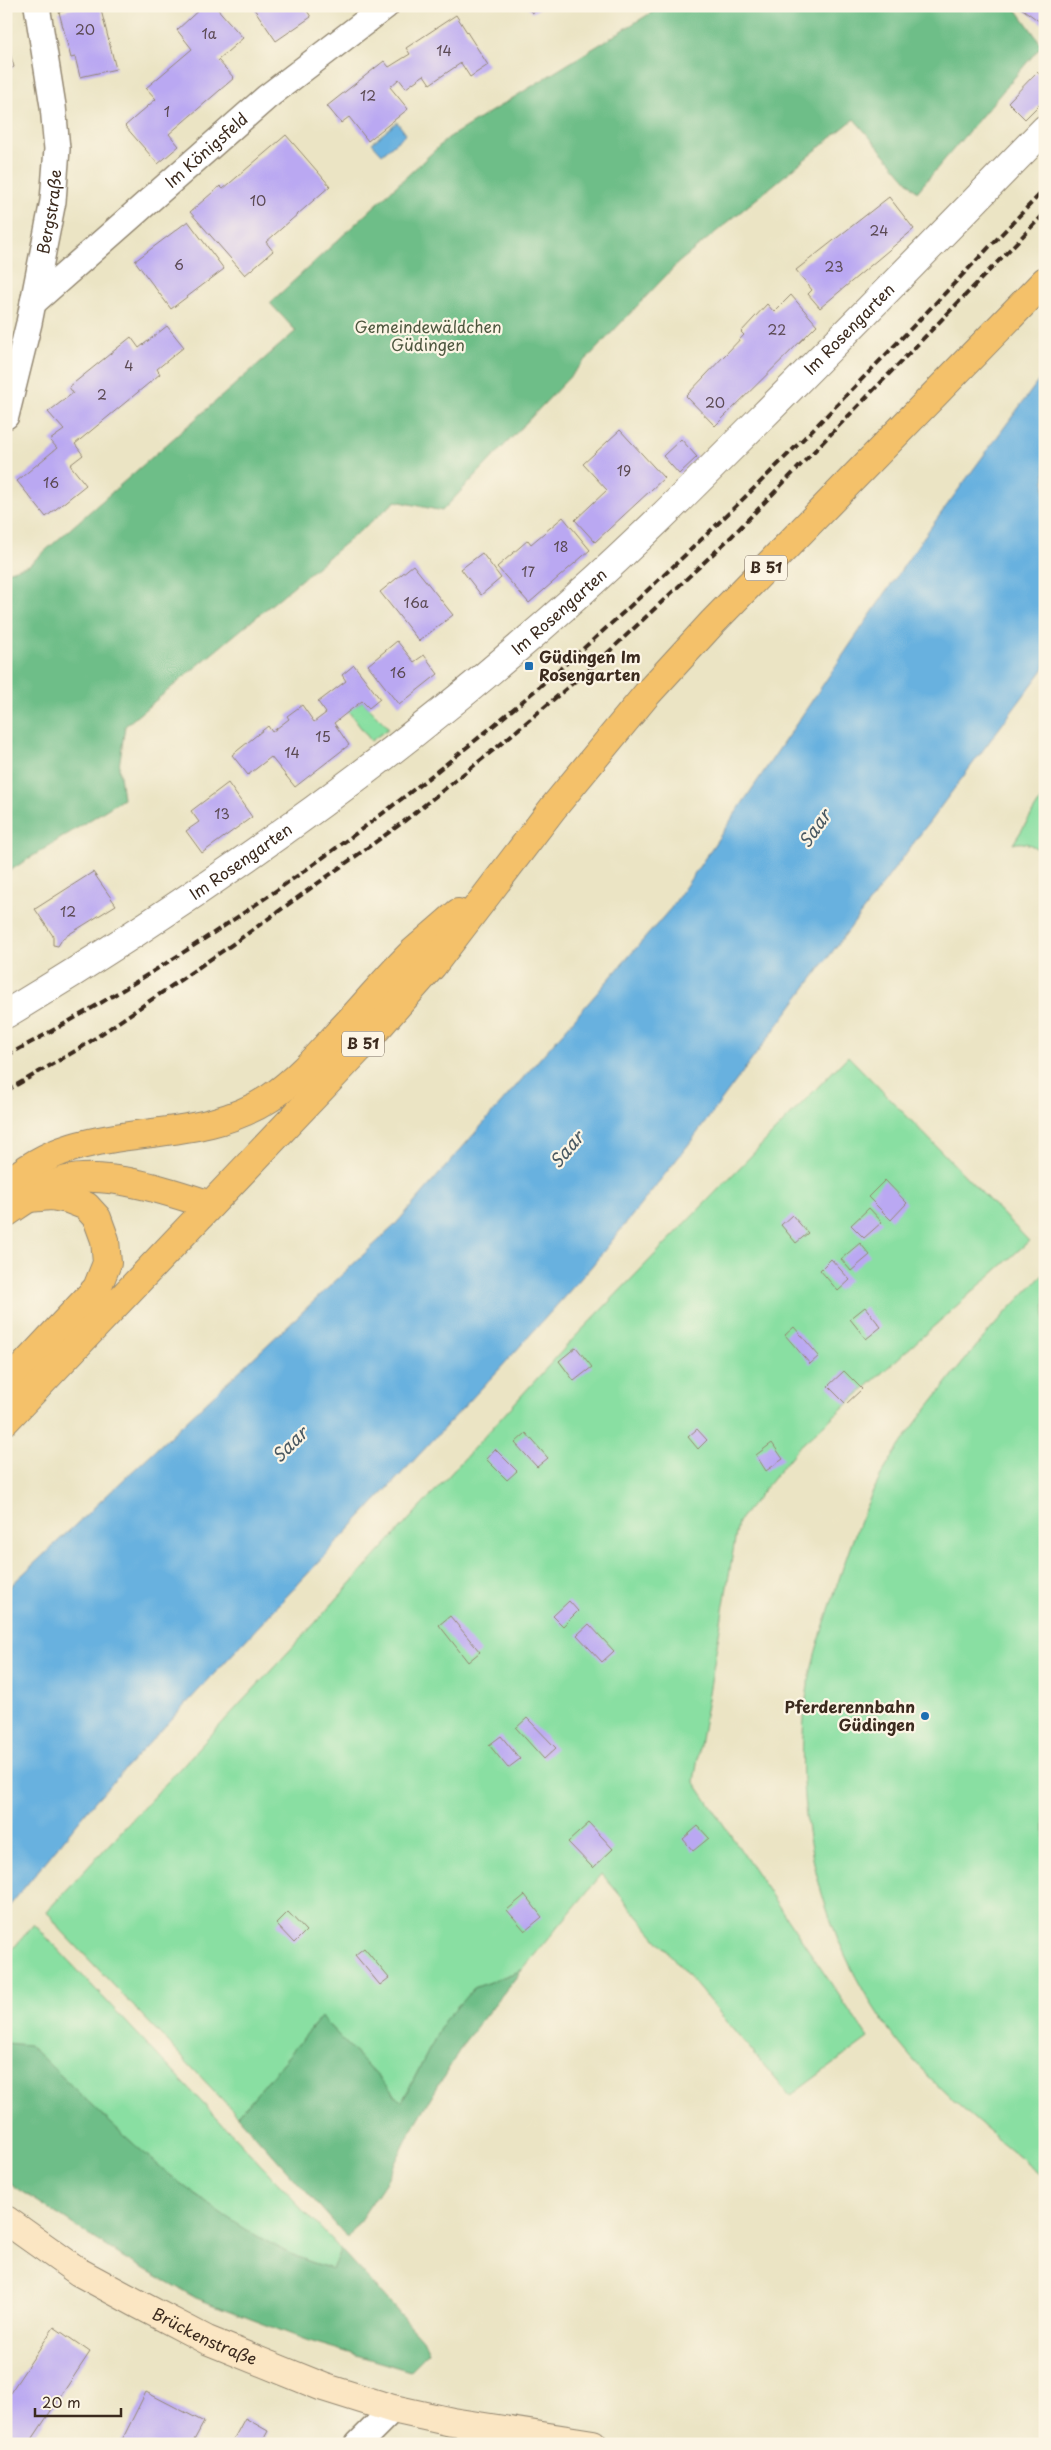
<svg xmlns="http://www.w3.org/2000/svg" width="1051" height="2450" font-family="'Playpen Sans',sans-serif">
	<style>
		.green { fill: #89dfa2; stroke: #628460 }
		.forest { fill: #6ebe88; stroke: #547453 }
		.water { fill: #67b1df; stroke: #516e7e }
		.building { fill: #baa8f2 }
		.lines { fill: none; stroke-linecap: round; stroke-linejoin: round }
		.minor-casing { stroke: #938771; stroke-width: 28 }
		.tertiary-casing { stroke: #938771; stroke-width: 30 }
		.secondary-casing { stroke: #938771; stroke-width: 30 }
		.primary-casing { stroke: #938771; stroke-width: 30 }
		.minor { stroke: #fff; stroke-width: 25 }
		.tertiary { stroke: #fff; stroke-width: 28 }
		.secondary { stroke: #fbe6c3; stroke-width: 28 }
		.primary { stroke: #f4c16a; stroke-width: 28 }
		.rail { stroke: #3b2a1e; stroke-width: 4; stroke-dasharray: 8 4; stroke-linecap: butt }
		.poi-dot { fill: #1f6fb2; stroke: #fcf5e5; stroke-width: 2 }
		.labels { text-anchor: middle; stroke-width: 4.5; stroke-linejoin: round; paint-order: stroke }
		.number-label { font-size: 14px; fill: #5b4a53 }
		.shield { fill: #fcf5e5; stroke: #75675a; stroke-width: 1 }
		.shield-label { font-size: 15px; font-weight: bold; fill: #3b2a1e }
		.street-label { font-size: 16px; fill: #3b2a1e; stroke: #fcf5e5 }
		.park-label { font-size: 16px; fill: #4e573f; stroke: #fcf5e5 }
		.poi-label { font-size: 16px; font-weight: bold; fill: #3b2a1e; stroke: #fcf5e5; text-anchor: start }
		.water-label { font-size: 18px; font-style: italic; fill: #4a5962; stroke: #fcf5e5 }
	</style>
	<rect width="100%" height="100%" fill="#fcf5e5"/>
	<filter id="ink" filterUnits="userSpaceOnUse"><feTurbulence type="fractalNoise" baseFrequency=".02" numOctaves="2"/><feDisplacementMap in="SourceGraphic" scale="10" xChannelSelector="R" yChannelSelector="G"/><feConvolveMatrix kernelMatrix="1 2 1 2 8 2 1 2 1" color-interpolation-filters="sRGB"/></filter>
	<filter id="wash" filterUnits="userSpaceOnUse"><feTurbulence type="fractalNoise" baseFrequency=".0096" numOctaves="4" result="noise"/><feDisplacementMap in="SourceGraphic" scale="20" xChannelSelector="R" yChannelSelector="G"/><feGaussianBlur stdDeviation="1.12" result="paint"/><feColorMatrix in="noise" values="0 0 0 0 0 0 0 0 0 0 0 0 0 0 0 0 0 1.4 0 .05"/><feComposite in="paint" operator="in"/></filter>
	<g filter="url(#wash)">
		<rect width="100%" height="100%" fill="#ebe4c4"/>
		<g class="green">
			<path d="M 362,701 L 389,728 L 371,741 L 348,711 Z"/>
			<path d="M 1045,793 L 1045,855 C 1035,846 1025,840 1013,844 Z"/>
			<path d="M 848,1056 L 1029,1241 L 797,1449 L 738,1522 L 694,1781 L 868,2038 L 790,2096 L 602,1874 L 522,1970 L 474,1988 L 444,2021 L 402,2102 L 321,2017 L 238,2116 L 60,1929 L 47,1911 L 305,1634 L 572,1340 Z"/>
			<path d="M 1045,1273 L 1045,2178 C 988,2130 927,2085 884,2023 C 817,1927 791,1807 807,1692 C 812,1656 826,1620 837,1585 C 850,1547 862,1511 881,1476 C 898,1446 918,1419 939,1393 C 972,1350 1006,1310 1045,1273 Z"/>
			<path d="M 34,1924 L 341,2250 L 332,2269 C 318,2264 302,2260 289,2253 C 190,2206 108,2120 29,2046 L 6,2043 L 6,1981 L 9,1977 L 6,1974 L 6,1957 Z"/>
		</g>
		<g class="forest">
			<path d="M 662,6 L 1014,6 L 1042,45 L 917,192 L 854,119 L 678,263 L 442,511 L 396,501 L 125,726 L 119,767 L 123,799 L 6,873 L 6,572 L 29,565 L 296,331 L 270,303 L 448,138 Z"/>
			<path d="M 522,1970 L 465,2041 L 410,2133 L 385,2183 L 348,2238 L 238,2116 L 321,2017 L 402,2102 L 444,2021 L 474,1988 Z"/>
			<path d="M 6,2043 L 29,2045 C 109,2121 188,2204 289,2253 C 302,2260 318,2264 332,2269 L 341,2250 L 423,2339 L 429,2352 L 410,2371 L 306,2340 L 196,2298 L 123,2257 L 14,2186 L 6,2180 Z"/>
		</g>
		<g class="water">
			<path d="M 397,122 L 406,134 L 382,154 L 372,143 Z"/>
			<path d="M 1045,372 L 1045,667 L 689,1144 L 591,1267 L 505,1363 L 95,1801 L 6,1910 L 6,1590 L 394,1226 L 671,908 L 920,542 Z"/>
		</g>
		<g id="blocks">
			<g class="building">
				<path d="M 81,6 L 100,6 L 116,69 L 80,77 L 75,57 L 71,58 L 59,12 Z"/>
				<path d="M 203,6 L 215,6 L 243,38 L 218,60 L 234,78 L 169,134 L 179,146 L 158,164 L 125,126 L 156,99 L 146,88 L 192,49 L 177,30 Z"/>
				<path d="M 252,6 L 304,6 L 311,17 L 276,41 Z"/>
				<path d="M 527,6 L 543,6 L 532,13 Z"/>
				<path d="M 1022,6 L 1045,6 L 1043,24 L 1021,8 Z"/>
				<path d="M 456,15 L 488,65 L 470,77 L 461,63 L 430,84 L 424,75 L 406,88 L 399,79 L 390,87 L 408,109 L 368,141 L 349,117 L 341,123 L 327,106 L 384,61 L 389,67 L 410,54 L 406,48 Z"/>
				<path d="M 6,38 L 14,67 L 6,71 Z"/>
				<path d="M 1037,72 L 1045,79 L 1045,99 L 1025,119 L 1008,102 Z"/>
				<path d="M 286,135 L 330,186 L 266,242 L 273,251 L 245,275 L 190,212 L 220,186 L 223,189 Z"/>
				<path d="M 889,197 L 914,229 L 820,308 L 808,294 L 812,290 L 796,270 Z"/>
				<path d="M 188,221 L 224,269 L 171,309 L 135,261 Z"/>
				<path d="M 791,295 L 817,325 L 715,426 L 686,396 L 744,335 L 741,332 L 767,304 L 774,312 Z"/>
				<path d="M 167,326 L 184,347 L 157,369 L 160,374 L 75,444 L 83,455 L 70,465 L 86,485 L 46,517 L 17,481 L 57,448 L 50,440 L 64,430 L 48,412 L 73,393 L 69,387 L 131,337 L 139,348 Z"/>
				<path d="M 620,430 L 664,478 L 595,542 L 575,520 L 607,490 L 583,464 Z"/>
				<path d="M 681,439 L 697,457 L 679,474 L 663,456 Z"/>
				<path d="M 563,517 L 590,550 L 529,603 L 497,567 L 528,540 L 531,544 Z"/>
				<path d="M 482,553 L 501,578 L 481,595 L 461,569 Z"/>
				<path d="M 413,565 L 453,615 L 419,641 L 380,592 Z"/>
				<path d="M 397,641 L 414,662 L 424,655 L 438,674 L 399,705 L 368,665 Z"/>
				<path d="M 354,665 L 380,699 L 369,708 L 362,701 L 334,723 L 349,745 L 295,787 L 271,757 L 248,775 L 232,755 L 268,726 L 272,732 L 289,719 L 287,716 L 302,705 L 314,722 L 326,713 L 318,702 L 346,681 L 342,675 Z"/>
				<path d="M 228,783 L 252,817 L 202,853 L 186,831 L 199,822 L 191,811 Z"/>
				<path d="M 93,872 L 116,905 L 63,938 L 58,946 L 53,945 L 53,936 L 35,909 Z"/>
				<path d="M 885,1180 L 907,1203 L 891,1220 L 868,1197 Z"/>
				<path d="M 869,1208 L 882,1222 L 864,1238 L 851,1225 Z"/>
				<path d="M 792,1215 L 808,1233 L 796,1243 L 781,1225 Z"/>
				<path d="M 860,1243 L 870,1255 L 851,1271 L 841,1259 Z"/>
				<path d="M 831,1259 L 850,1280 L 838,1291 L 820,1270 Z"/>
				<path d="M 865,1307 L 881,1327 L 866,1339 L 850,1319 Z"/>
				<path d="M 794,1327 L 819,1356 L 810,1364 L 785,1335 Z"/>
				<path d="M 576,1347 L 592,1367 L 574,1381 L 559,1361 Z"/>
				<path d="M 844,1371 L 862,1389 L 846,1404 L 828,1386 Z"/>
				<path d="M 697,1429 L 707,1440 L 698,1449 L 688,1437 Z"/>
				<path d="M 526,1433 L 548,1458 L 537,1467 L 515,1443 Z"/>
				<path d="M 772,1443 L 783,1459 L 766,1471 L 756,1455 Z"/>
				<path d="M 495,1449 L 517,1471 L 507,1480 L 486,1459 Z"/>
				<path d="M 569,1601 L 578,1611 L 563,1626 L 553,1616 Z"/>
				<path d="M 450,1616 L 480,1652 L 468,1662 L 439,1625 Z"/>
				<path d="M 589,1624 L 614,1651 L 602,1662 L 577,1635 Z"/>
				<path d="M 527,1718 L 556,1748 L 544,1759 L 516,1728 Z"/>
				<path d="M 501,1736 L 520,1759 L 508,1768 L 489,1745 Z"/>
				<path d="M 589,1823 L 613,1849 L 593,1868 L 568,1842 Z"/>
				<path d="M 698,1826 L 709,1838 L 693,1851 L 683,1839 Z"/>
				<path d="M 525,1895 L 542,1917 L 525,1931 L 507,1910 Z"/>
				<path d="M 288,1912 L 306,1931 L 294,1943 L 276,1924 Z"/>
				<path d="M 364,1948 L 389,1978 L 380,1985 L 355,1955 Z"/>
				<path d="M 54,2327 L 90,2352 L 29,2444 L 6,2444 L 6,2399 Z"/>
				<path d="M 146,2392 L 204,2422 L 192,2444 L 120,2444 Z"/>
				<path d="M 245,2418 L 268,2431 L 261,2444 L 231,2444 Z"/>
			</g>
		</g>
	</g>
	<g filter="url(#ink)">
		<use href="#blocks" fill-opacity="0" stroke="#938771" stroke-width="1"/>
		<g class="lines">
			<g class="minor-casing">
				<g id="minor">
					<path id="s1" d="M 33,303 L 267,97 L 386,6"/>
					<path id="s2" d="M 6,416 L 29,323 L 53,201 L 57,149 L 53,106 L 37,6"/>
					<path d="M 358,2444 L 393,2409"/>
				</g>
			</g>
			<g class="tertiary-casing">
				<g id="tertiary">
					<path id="s3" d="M 6,1014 C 208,892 402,754 577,596 C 641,539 700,479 760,419 C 856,323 950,226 1045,129"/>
				</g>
			</g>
			<g class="secondary-casing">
				<g id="secondary">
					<path id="s4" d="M 6,2220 L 79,2272 L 140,2305 L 207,2340 L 323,2387 L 393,2409 L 452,2422 L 593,2444"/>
				</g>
			</g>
			<g class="primary-casing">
				<g id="primary">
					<path d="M 6,1186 C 80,1113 187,1153 270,1098 C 298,1079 321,1052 344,1027 C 367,1003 389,975 413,952 C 428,939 443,926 458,913"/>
					<path d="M 6,1213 C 24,1201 45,1185 67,1180 C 108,1171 171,1192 210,1205"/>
					<path d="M 6,1385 L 97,1288 L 107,1263 L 105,1240 L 97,1218 L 86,1206 L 68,1199 L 51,1196 L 29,1198"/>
					<path d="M 6,1420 L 358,1050 L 433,965 L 553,808 L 647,694 L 713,622 L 1045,281"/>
				</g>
			</g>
			<use href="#minor" class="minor"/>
			<use href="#tertiary" class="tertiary"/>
			<use href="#secondary" class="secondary"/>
			<use href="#primary" class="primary"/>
			<g class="rail">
				<path d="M 6,1056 C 231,936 438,782 626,610 C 772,477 908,331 1045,189"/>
				<path d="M 6,1091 L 82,1047 L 230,946 L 402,823 L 496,748 L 599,661 L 732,536 L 1045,213"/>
			</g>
		</g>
	</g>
	<g class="poi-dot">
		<rect x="524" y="661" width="10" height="10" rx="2.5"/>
		<circle cx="925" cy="1716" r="5"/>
	</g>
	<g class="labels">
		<g class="number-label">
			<text x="85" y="35">20</text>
			<text x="209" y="39">1a</text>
			<text x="444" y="56">14</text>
			<text x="368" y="101">12</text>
			<text x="167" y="117">1</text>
			<text x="258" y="206">10</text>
			<text x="879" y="236">24</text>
			<text x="179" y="270">6</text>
			<text x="834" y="272">23</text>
			<text x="777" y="335">22</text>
			<text x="129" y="371">4</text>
			<text x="102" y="400">2</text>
			<text x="715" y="408">20</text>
			<text x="624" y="476">19</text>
			<text x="51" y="488">16</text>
			<text x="561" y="552">18</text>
			<text x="528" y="577">17</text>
			<text x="416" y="608">16a</text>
			<text x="398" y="678">16</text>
			<text x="323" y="742">15</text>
			<text x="292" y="758">14</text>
			<text x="222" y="819">13</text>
			<text x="68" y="917">12</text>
		</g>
		<g class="shield">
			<rect x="745" y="555.5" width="42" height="25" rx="4"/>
			<rect x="342" y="1031.5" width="42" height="25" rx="4"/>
		</g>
		<g class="shield-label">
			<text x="766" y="573">B 51</text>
			<text x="363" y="1049">B 51</text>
		</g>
		<g class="street-label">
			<text dy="6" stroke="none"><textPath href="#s1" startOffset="231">Im Königsfeld</textPath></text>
			<text dy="6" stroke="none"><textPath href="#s2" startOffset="209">Bergstraße</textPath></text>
			<text dy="6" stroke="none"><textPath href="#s3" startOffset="1090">Im Rosengarten</textPath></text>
			<text dy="6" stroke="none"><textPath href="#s3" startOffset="685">Im Rosengarten</textPath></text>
			<text dy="6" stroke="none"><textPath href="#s3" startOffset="280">Im Rosengarten</textPath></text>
			<text dy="6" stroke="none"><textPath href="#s4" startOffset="231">Brückenstraße</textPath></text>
		</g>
		<g class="park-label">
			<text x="428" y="333">Gemeindewäldchen<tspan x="428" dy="18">Güdingen</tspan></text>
		</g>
		<g class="poi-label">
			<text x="539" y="663">Güdingen Im<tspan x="539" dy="18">Rosengarten</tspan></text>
			<text x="915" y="1713" text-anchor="end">Pferderennbahn<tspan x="915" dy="18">Güdingen</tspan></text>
		</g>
		<g class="water-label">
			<text transform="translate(815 829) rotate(-55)" y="6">Saar</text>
			<text transform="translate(567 1150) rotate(-50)" y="6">Saar</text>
			<text transform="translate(290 1445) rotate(-45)" y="6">Saar</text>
		</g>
	</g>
	<rect width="1051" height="2450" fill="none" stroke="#fcf5e5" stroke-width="25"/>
	<path d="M35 2408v8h86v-8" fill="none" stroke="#3b2a1e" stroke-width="2.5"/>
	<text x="42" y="2408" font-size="15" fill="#3b2a1e" stroke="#fcf5e5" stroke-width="4" paint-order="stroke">20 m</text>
</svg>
